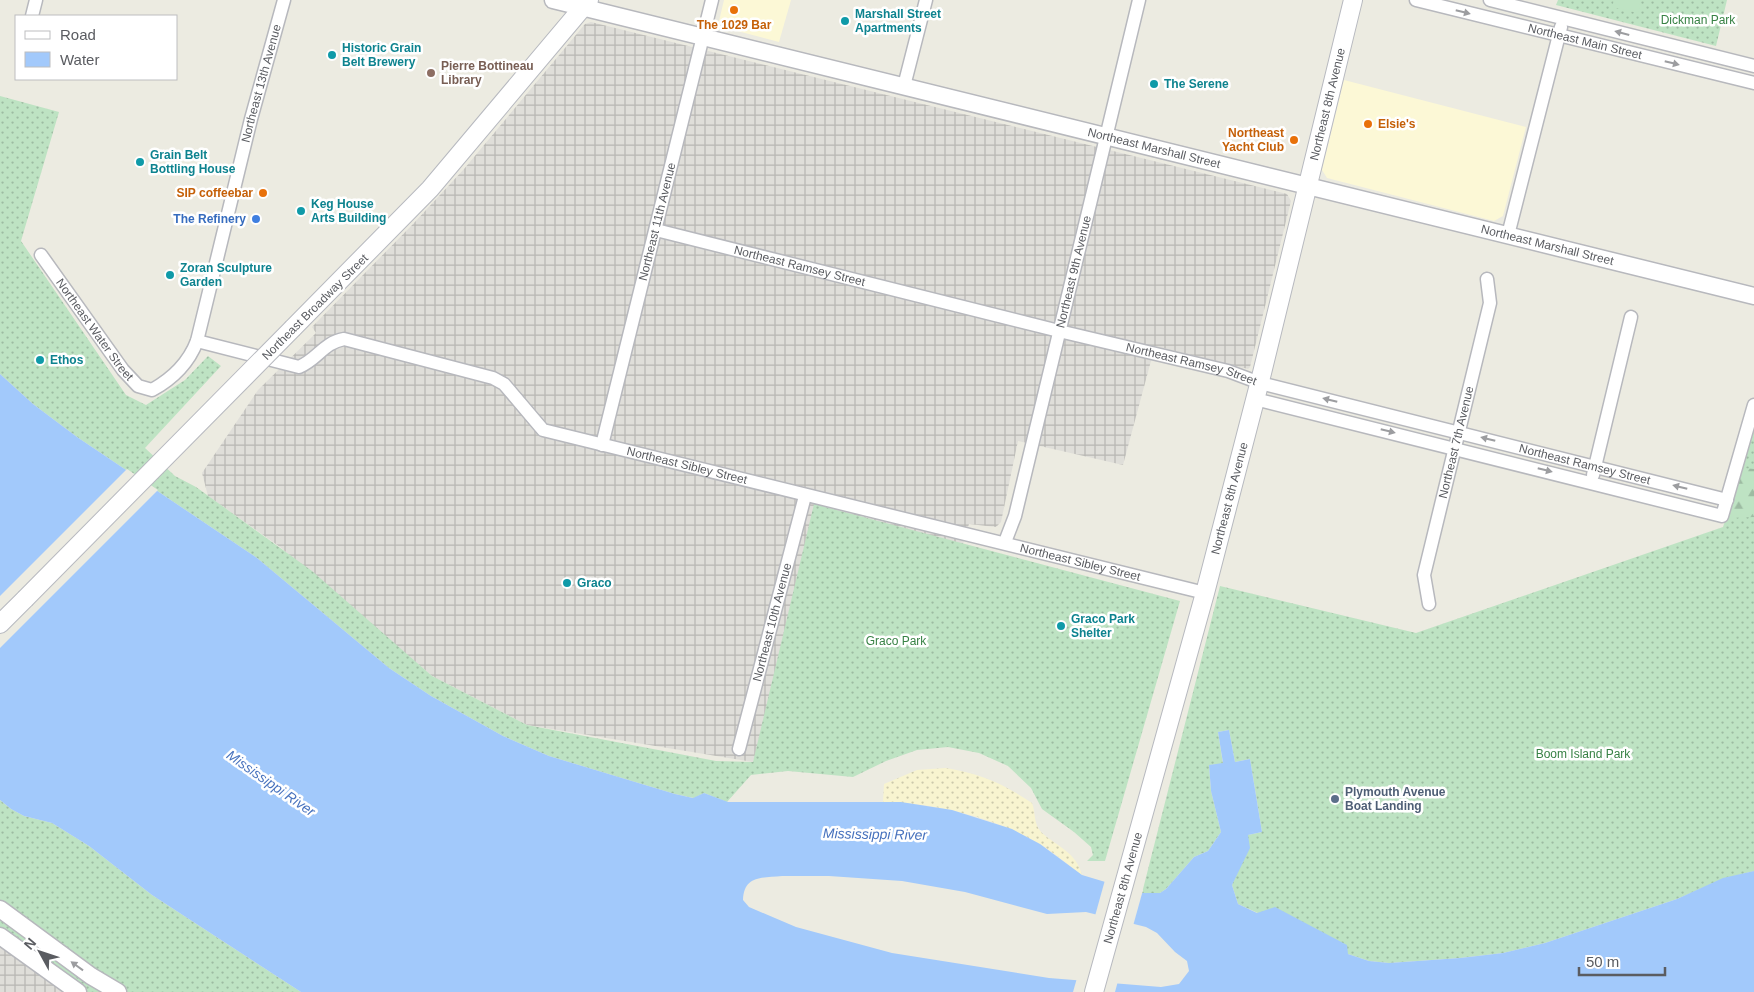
<svg xmlns="http://www.w3.org/2000/svg" width="1754" height="992" font-family="Helvetica,sans-serif">
	<style>
		.commercial { fill: #fcf8d6 }
		.industrial { fill: url(#industrial-grid) }
		.grass { fill: url(#grass-dots) }
		.forest { fill: url(#forest-firs) }
		.sand { fill: url(#sand-dots) }
		.pitch { fill: #bee3c3 }
		.water { fill: #a2c9fb; fill-rule: evenodd }
		.pier { fill: #ecebe1 }
		.lines { fill: none; stroke-linecap: round; stroke-linejoin: round }
		.minor-casing { stroke: #b7b8bd; stroke-width: 15 }
		.tertiary-casing { stroke: #b7b8bd; stroke-width: 19 }
		.secondary-casing { stroke: #b7b9bf; stroke-width: 20 }
		.minor { stroke: #fff; stroke-width: 12 }
		.tertiary { stroke: #fff; stroke-width: 16 }
		.secondary { stroke: #fff; stroke-width: 18 }
		.secondary-bridge-casing { stroke: #b7b9bf; stroke-width: 20; stroke-linecap: butt }
		.secondary-bridge { stroke: #fff; stroke-width: 18 }
		.oneway { fill: #9c9da0 }
		.food-dot { fill: #e8710a; stroke: #fff; stroke-width: 2 }
		.culture-dot { fill: #0f9aa8; stroke: #fff; stroke-width: 2 }
		.education-dot { fill: #8d6e63; stroke: #fff; stroke-width: 2 }
		.shop-dot { fill: #3f7fe0; stroke: #fff; stroke-width: 2 }
		.service-dot { fill: #5c6f8a; stroke: #fff; stroke-width: 2 }
		.labels { text-anchor: middle; stroke-width: 5; stroke-linejoin: round; paint-order: stroke }
		.culture-label { font-size: 12px; font-weight: bold; fill: #0d838f; stroke: #fff; text-anchor: start }
		.park-label { font-size: 12px; fill: #388245; stroke: #fff }
		.food-label { font-size: 12px; font-weight: bold; fill: #c56008; stroke: #fff; text-anchor: end }
		.street-label { font-size: 12px; fill: #5a5c61; stroke: #fff }
		.education-label { font-size: 12px; font-weight: bold; fill: #785e54; stroke: #fff; text-anchor: start }
		.shop-label { font-size: 12px; font-weight: bold; fill: #366cbe; stroke: #fff; text-anchor: end }
		.service-label { font-size: 12px; font-weight: bold; fill: #4e5e75; stroke: #fff; text-anchor: start }
		.water-label { font-size: 14px; font-style: italic; fill: #4671bd; stroke: #fff }
	</style>
	<defs>
		<pattern id="industrial-grid" width="8" height="8" patternUnits="userSpaceOnUse" patternTransform="scale(1.25)"><rect width="8" height="8" fill="#dfded9"/><path d="M0 4h8M4 0v8" fill="none" stroke="#b8b7b3"/></pattern>
		<pattern id="grass-dots" width="8" height="8" patternUnits="userSpaceOnUse" patternTransform="scale(1.25)"><rect width="8" height="8" fill="#bee3c3"/><path d="M2 2h.1M6 6h.1" fill="none" stroke="#9dbba2" stroke-width="1.8" stroke-linecap="round"/></pattern>
		<pattern id="forest-firs" width="22" height="20" patternUnits="userSpaceOnUse" patternTransform="scale(1.25)"><rect width="22" height="20" fill="#bee3c3"/><path d="M5 1l3.5 6h-7zM16 11l3.5 6h-7z" fill="#9dbba2"/></pattern>
		<pattern id="sand-dots" width="8" height="8" patternUnits="userSpaceOnUse" patternTransform="scale(1.25)"><rect width="8" height="8" fill="#f8f4d0"/><path d="M2 2h.1M6 6h.1" fill="none" stroke="#ccc9ac" stroke-width="1.8" stroke-linecap="round"/></pattern>
	</defs>
	<rect width="100%" height="100%" fill="#ecebe1"/>
	<g class="commercial">
		<path d="M 724,0 L 791,0 L 779,42 L 722,27 L 719,21 Z"/>
		<path d="M 1344,80 L 1526,127 L 1503,216 L 1494,221 L 1327,178 L 1322,170 Z"/>
	</g>
	<g class="industrial">
		<path d="M 591,22 L 1287,194 L 1291,201 L 1250,367 L 1248,369 L 1155,346 L 1123,465 L 1018,441 L 1001,522 L 996,527 L 969,524 L 963,544 L 755,755 L 753,762 L 527,725 L 432,676 L 280,547 L 208,496 L 202,473 L 258,390 L 316,333 L 312,327 L 413,224 L 464,169 L 585,24 Z"/>
		<path d="M 0,946 L 64,992 L 0,992 Z"/>
	</g>
	<g class="grass">
		<path d="M 1558,0 L 1727,0 L 1716,46 L 1556,5 Z"/>
		<path d="M 0,96 L 59,112 L 21,241 L 126,395 L 146,405 L 185,380 L 208,356 L 221,366 L 145,448 L 175,476 L 196,487 L 312,571 L 432,676 L 527,725 L 716,761 L 753,762 L 814,504 L 1180,601 L 1105,861 L 1087,861 L 1093,855 L 1091,847 L 1074,832 L 1042,809 L 1031,788 L 1008,766 L 979,753 L 948,747 L 917,750 L 886,761 L 853,777 L 788,771 L 751,775 L 727,802 L 704,793 L 694,798 L 675,794 L 549,756 L 503,736 L 431,696 L 389,668 L 257,558 L 77,437 L 33,404 L 0,374 Z"/>
		<path d="M 1754,431 L 1754,871 L 1723,879 L 1677,899 L 1545,943 L 1503,953 L 1460,958 L 1389,963 L 1369,961 L 1348,954 L 1238,904 L 1232,885 L 1248,835 L 1262,832 L 1250,759 L 1235,762 L 1229,730 L 1218,732 L 1223,764 L 1209,765 L 1211,791 L 1221,832 L 1208,851 L 1194,857 L 1166,889 L 1160,893 L 1142,893 L 1220,586 L 1416,633 L 1723,527 Z"/>
		<path d="M 0,800 L 11,809 L 24,816 L 52,823 L 89,846 L 152,895 L 301,992 L 64,992 L 0,946 Z"/>
	</g>
	<path class="forest" d="M 1743,468 L 1754,469 L 1754,517 L 1728,518 Z"/>
	<path class="sand" d="M 946,768 C 981,774 1002,783 1032,803 C 1036,813 1033,824 1042,833 C 1058,847 1076,852 1082,875 C 1068,865 1054,852 1038,843 C 993,817 936,803 883,802 L 884,784 L 917,770 Z"/>
	<path class="pitch" d="M 1614,0 L 1641,0 L 1638,13 L 1612,7 Z"/>
	<path class="water" d="M 0,374 L 33,404 L 77,437 L 257,558 L 389,668 L 431,696 L 503,736 L 549,756 L 675,794 L 693,798 L 704,793 L 728,802 L 901,802 L 952,810 L 1012,829 L 1040,844 L 1082,875 L 1142,893 L 1160,893 L 1166,889 L 1194,857 L 1208,851 L 1221,832 L 1211,791 L 1209,765 L 1223,763 L 1218,732 L 1229,730 L 1235,762 L 1250,759 L 1262,832 L 1248,835 L 1250,848 L 1232,885 L 1238,904 L 1257,913 L 1275,907 L 1347,945 L 1348,954 L 1369,961 L 1389,963 L 1460,958 L 1503,953 L 1545,943 L 1677,899 L 1723,878 L 1754,871 L 1754,992 L 301,992 L 152,895 L 89,846 L 52,823 L 24,816 L 11,809 L 0,800 ZM 782,876 L 829,876 L 902,881 L 965,892 L 1047,914 L 1086,912 L 1146,927 L 1157,933 L 1175,952 L 1187,961 L 1189,971 L 1179,984 L 1161,987 L 1049,978 L 892,953 L 796,927 L 749,907 L 743,900 C 744,875 762,878 782,876 Z"/>
	<g class="pier">
		<path d="M 127,469 L 158,490 L 0,648 L 0,596 Z"/>
		<path d="M 1105,880 L 1143,890 L 1133,926 L 1095,916 Z"/>
		<path d="M 1077,978 L 1118,981 L 1115,992 L 1073,992 Z"/>
	</g>
	<g class="lines">
		<g class="minor-casing">
			<g id="minor">
				<path id="s1" d="M 1416,0 L 1754,83"/>
				<path d="M 1490,0 L 1754,66"/>
				<path d="M 32,16 L 36,0"/>
				<path d="M 904,86 L 926,0"/>
				<path id="s2" d="M 656,230 L 1059,331 L 1228,371 L 1260,383 L 1727,500"/>
				<path d="M 1508,235 L 1561,27"/>
				<path id="s3" d="M 41,255 L 123,370 L 138,386 L 152,390 C 172,379 189,362 197,341 L 251,119 L 284,0"/>
				<path id="s4" d="M 197,341 L 299,367 C 318,359 323,343 344,339 L 493,378 L 504,384 L 543,430 L 1205,593"/>
				<path d="M 1255,399 L 1722,516 L 1754,405"/>
				<path id="s5" d="M 602,445 L 712,0"/>
				<path d="M 1593,475 L 1631,317"/>
				<path id="s6" d="M 1005,542 L 1015,516 L 1139,0"/>
				<path id="s7" d="M 1429,604 L 1424,575 L 1490,303 L 1487,279"/>
				<path id="s8" d="M 739,749 L 805,496"/>
			</g>
		</g>
		<g class="tertiary-casing">
			<g id="tertiary">
				<path id="s9" d="M 553,0 L 1754,296"/>
				<path d="M 0,909 L 91,976 L 118,992"/>
				<path d="M 0,936 L 78,992"/>
			</g>
		</g>
		<g class="secondary-casing">
			<g id="secondary">
				<path d="M 293,328 L 430,189 L 589,0"/>
				<path d="M 0,624 L 25,599"/>
				<path id="s10" d="M 1094,992 L 1205,593 L 1262,373 L 1353,0"/>
			</g>
		</g>
		<use href="#minor" class="minor"/>
		<use href="#tertiary" class="tertiary"/>
		<use href="#secondary" class="secondary"/>
		<g class="secondary-bridge-casing">
			<path id="secondary-bridge" d="M 25,599 L 293,328"/>
		</g>
		<use href="#secondary-bridge" class="secondary-bridge"/>
	</g>
	<defs><path id="oneway-solid" d="M-6-.8H1V-3.2L6.5 0L1 3.2V.8H-6Z" transform="scale(1.25)"/></defs>
	<g class="oneway">
		<use href="#oneway-solid" transform="translate(1463 12) rotate(14)"/>
		<use href="#oneway-solid" transform="translate(1622 33) rotate(-165)"/>
		<use href="#oneway-solid" transform="translate(1672 63) rotate(14)"/>
		<use href="#oneway-solid" transform="translate(1330 400) rotate(-166)"/>
		<use href="#oneway-solid" transform="translate(1388 431) rotate(14)"/>
		<use href="#oneway-solid" transform="translate(1488 439) rotate(-166)"/>
		<use href="#oneway-solid" transform="translate(1545 470) rotate(14)"/>
		<use href="#oneway-solid" transform="translate(1680 487) rotate(-166)"/>
		<use href="#oneway-solid" transform="translate(77 966) rotate(-144)"/>
	</g>
	<g class="food-dot">
		<circle cx="734" cy="10" r="5"/>
		<circle cx="1368" cy="124" r="5"/>
		<circle cx="1294" cy="140" r="5"/>
		<circle cx="263" cy="193" r="5"/>
	</g>
	<g class="culture-dot">
		<circle cx="845" cy="21" r="5"/>
		<circle cx="332" cy="55" r="5"/>
		<circle cx="1154" cy="84" r="5"/>
		<circle cx="140" cy="162" r="5"/>
		<circle cx="301" cy="211" r="5"/>
		<circle cx="170" cy="275" r="5"/>
		<circle cx="40" cy="360" r="5"/>
		<circle cx="567" cy="583" r="5"/>
		<circle cx="1061" cy="626" r="5"/>
	</g>
	<circle class="education-dot" cx="431" cy="73" r="5"/>
	<circle class="shop-dot" cx="256" cy="219" r="5"/>
	<circle class="service-dot" cx="1335" cy="799" r="5"/>
	<g class="labels">
		<g class="culture-label">
			<text x="855" y="18">Marshall Street<tspan x="855" dy="14">Apartments</tspan></text>
			<text x="342" y="52">Historic Grain<tspan x="342" dy="14">Belt Brewery</tspan></text>
			<text x="1164" y="88">The Serene</text>
			<text x="150" y="159">Grain Belt<tspan x="150" dy="14">Bottling House</tspan></text>
			<text x="311" y="208">Keg House<tspan x="311" dy="14">Arts Building</tspan></text>
			<text x="180" y="272">Zoran Sculpture<tspan x="180" dy="14">Garden</tspan></text>
			<text x="50" y="364">Ethos</text>
			<text x="577" y="587">Graco</text>
			<text x="1071" y="623">Graco Park<tspan x="1071" dy="14">Shelter</tspan></text>
		</g>
		<g class="park-label">
			<text x="1698" y="24">Dickman Park</text>
			<text x="896" y="645">Graco Park</text>
			<text x="1583" y="758">Boom Island Park</text>
		</g>
		<g class="food-label">
			<text x="734" y="29" text-anchor="middle">The 1029 Bar</text>
			<text x="1378" y="128" text-anchor="start">Elsie's</text>
			<text x="1284" y="137">Northeast<tspan x="1284" dy="14">Yacht Club</tspan></text>
			<text x="253" y="197">SIP coffeebar</text>
		</g>
		<g class="street-label">
			<text dy="4" stroke="none"><textPath href="#s1" startOffset="174">Northeast Main Street</textPath></text>
			<text dy="4" stroke="none"><textPath href="#s3" startOffset="511">Northeast 13th Avenue</textPath></text>
			<text dy="4" stroke="none"><textPath href="#s10" startOffset="918">Northeast 8th Avenue</textPath></text>
			<text dy="4" stroke="none"><textPath href="#s9" startOffset="619">Northeast Marshall Street</textPath></text>
			<text dy="4" stroke="none"><textPath href="#s5" startOffset="230">Northeast 11th Avenue</textPath></text>
			<text dy="4" stroke="none"><textPath href="#s9" startOffset="1024">Northeast Marshall Street</textPath></text>
			<text dy="4" stroke="none"><textPath href="#s2" startOffset="148">Northeast Ramsey Street</textPath></text>
			<text dy="4" stroke="none"><textPath href="#s6" startOffset="279">Northeast 9th Avenue</textPath></text>
			<text transform="translate(315 307) rotate(-45)" y="4">Northeast Broadway Street</text>
			<text dy="4" stroke="none"><textPath href="#s3" startOffset="92">Northeast Water Street</textPath></text>
			<text dy="4" stroke="none"><textPath href="#s2" startOffset="552">Northeast Ramsey Street</textPath></text>
			<text dy="4" stroke="none"><textPath href="#s7" startOffset="166">Northeast 7th Avenue</textPath></text>
			<text dy="4" stroke="none"><textPath href="#s2" startOffset="958">Northeast Ramsey Street</textPath></text>
			<text dy="4" stroke="none"><textPath href="#s4" startOffset="534">Northeast Sibley Street</textPath></text>
			<text dy="4" stroke="none"><textPath href="#s10" startOffset="512">Northeast 8th Avenue</textPath></text>
			<text dy="4" stroke="none"><textPath href="#s4" startOffset="939">Northeast Sibley Street</textPath></text>
			<text dy="4" stroke="none"><textPath href="#s8" startOffset="131">Northeast 10th Avenue</textPath></text>
			<text dy="4" stroke="none"><textPath href="#s10" startOffset="108">Northeast 8th Avenue</textPath></text>
		</g>
		<g class="education-label">
			<text x="441" y="70">Pierre Bottineau<tspan x="441" dy="14">Library</tspan></text>
		</g>
		<g class="shop-label">
			<text x="246" y="223">The Refinery</text>
		</g>
		<g class="service-label">
			<text x="1345" y="796">Plymouth Avenue<tspan x="1345" dy="14">Boat Landing</tspan></text>
		</g>
		<g class="water-label">
			<text transform="translate(271 783) rotate(35)" y="5">Mississippi River</text>
			<text transform="translate(875 834) rotate(1)" y="5">Mississippi River</text>
		</g>
	</g>
	<rect x="15" y="15" width="162" height="65" fill="#ffffff" stroke="#bdbec0"/>
	<rect x="25" y="31" width="25" height="8" fill="#ffffff" stroke="#bdbec0"/>
	<text x="60" y="40" font-size="15" fill="#5a5c61">Road</text>
	<rect x="25" y="52" width="25" height="15" fill="#a2c9fb" stroke="#bdbec0"/>
	<text x="60" y="65" font-size="15" fill="#5a5c61">Water</text>
	<g transform="translate(40 952) rotate(310)" stroke="#ffffff" stroke-width="4" paint-order="stroke">
	<path d="M0-4L9 19L0 12L-9 19Z" fill="#5a5c61"/>
	<text y="-8" font-size="14" font-weight="bold" text-anchor="middle" fill="#5a5c61">N</text>
	</g>
	<path d="M1579 967v8h86v-8" fill="none" stroke="#5a5c61" stroke-width="2.5"/>
	<text x="1586" y="967" font-size="15" fill="#5a5c61" stroke="#ffffff" stroke-width="4" paint-order="stroke">50 m</text>
</svg>
